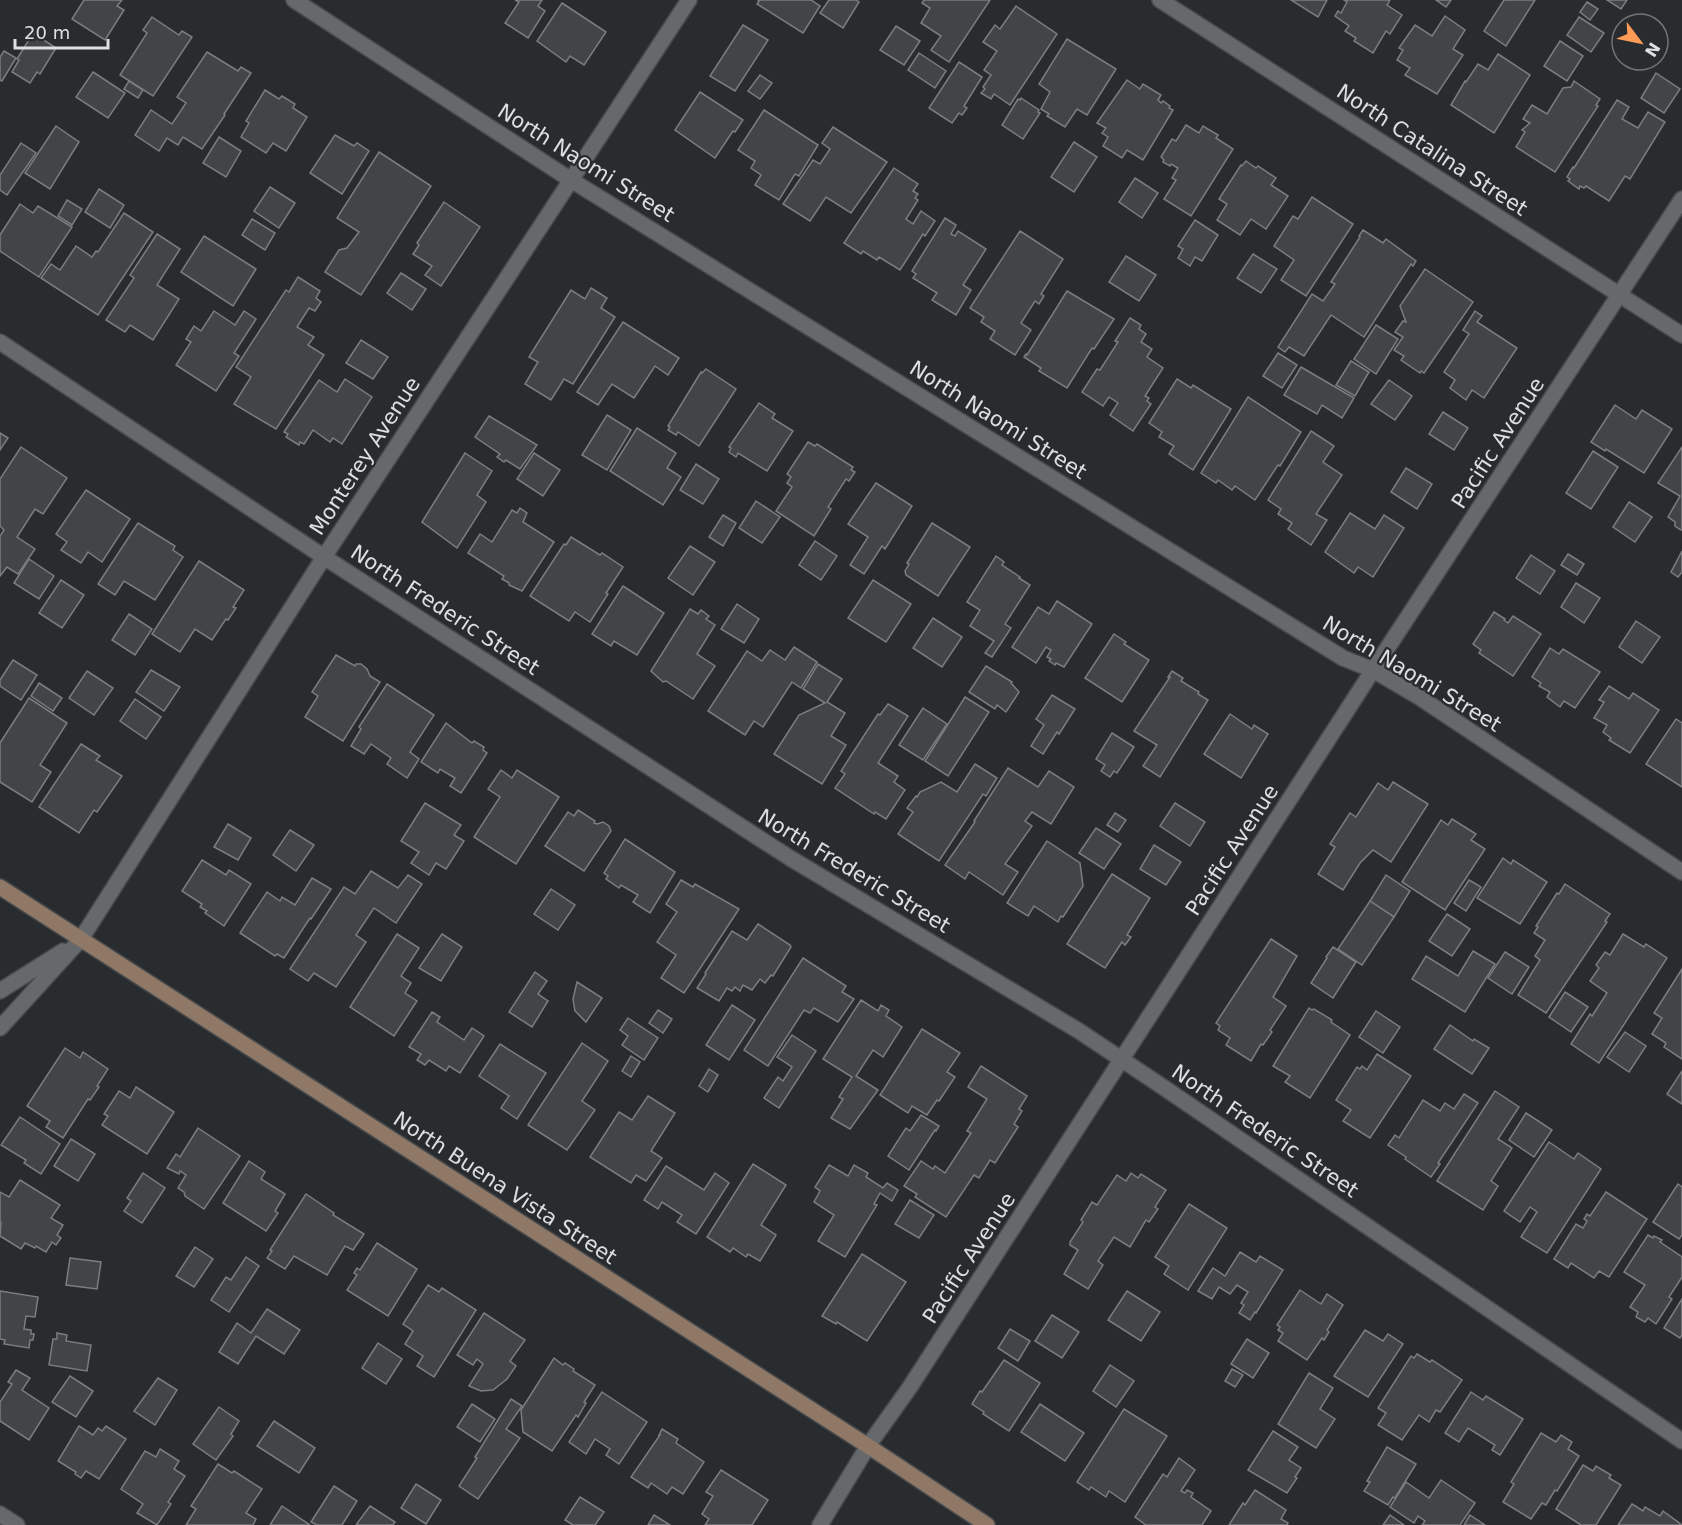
<svg xmlns="http://www.w3.org/2000/svg" width="1682" height="1525" font-family="'DejaVu Sans',sans-serif">
	<style>
		.building { fill: #414547; stroke: #7a7e81; stroke-width: 1.5 }
		.lines { fill: none; stroke-linecap: round; stroke-linejoin: round }
		.street-casing { stroke: #474a4c; stroke-width: 18 }
		.secondary-casing { stroke: #474a4c; stroke-width: 18 }
		.street { stroke: #65696c; stroke-width: 15 }
		.secondary { stroke: #907867; stroke-width: 15 }
		.labels { text-anchor: middle; stroke-width: 4.5; stroke-linejoin: round; paint-order: stroke }
		.street-label { font-size: 21px; fill: #dde0e1; stroke: #292c2f }
	</style>
	<rect width="100%" height="100%" fill="#292c2f"/>
	<g class="building">
		<path d="M 84,0 L 122,0 L 117,6 L 124,10 L 105,40 L 72,19 Z"/>
		<path d="M 515,0 L 542,0 L 538,6 L 545,11 L 528,38 L 505,23 L 519,2 Z"/>
		<path d="M 758,0 L 811,0 L 820,6 L 803,33 L 757,4 L 759,1 Z"/>
		<path d="M 829,0 L 856,0 L 859,2 L 843,28 L 820,13 Z"/>
		<path d="M 924,0 L 990,0 L 949,62 L 931,50 L 941,36 L 921,23 L 930,8 L 922,3 Z"/>
		<path d="M 1291,0 L 1327,0 L 1318,17 Z"/>
		<path d="M 1344,0 L 1390,0 L 1387,5 L 1402,15 L 1390,34 L 1386,31 L 1373,53 L 1354,41 L 1356,38 L 1345,31 L 1349,26 L 1335,16 L 1338,11 L 1341,13 L 1347,2 Z"/>
		<path d="M 1436,0 L 1451,0 L 1446,7 Z"/>
		<path d="M 1504,0 L 1535,0 L 1506,46 L 1484,31 Z"/>
		<path d="M 1607,0 L 1627,0 L 1621,9 Z"/>
		<path d="M 1587,2 L 1598,9 L 1590,20 L 1580,12 Z"/>
		<path d="M 562,3 L 606,32 L 584,65 L 570,56 L 566,62 L 537,41 Z"/>
		<path d="M 1016,6 L 1057,34 L 1010,105 L 994,94 L 991,99 L 981,93 L 985,89 L 983,87 L 991,75 L 984,70 L 997,51 L 983,42 L 995,25 L 1000,29 Z"/>
		<path d="M 1445,16 L 1465,30 L 1453,49 L 1463,55 L 1437,94 L 1405,75 L 1410,68 L 1397,60 L 1403,50 L 1399,48 L 1415,25 L 1432,36 Z"/>
		<path d="M 152,17 L 179,35 L 182,31 L 192,37 L 153,96 L 120,75 L 147,33 L 143,30 Z"/>
		<path d="M 1579,17 L 1604,33 L 1591,52 L 1567,35 Z"/>
		<path d="M 743,25 L 768,40 L 735,91 L 710,76 Z"/>
		<path d="M 896,26 L 920,41 L 904,65 L 880,50 Z"/>
		<path d="M 33,33 L 56,48 L 40,74 L 37,72 L 30,83 L 12,72 L 19,60 L 17,59 Z"/>
		<path d="M 1067,39 L 1116,69 L 1087,115 L 1077,109 L 1065,127 L 1047,116 L 1049,114 L 1041,109 L 1050,92 L 1039,84 Z"/>
		<path d="M 1560,41 L 1583,56 L 1567,81 L 1544,66 Z"/>
		<path d="M 4,51 L 16,58 L 2,81 L 0,80 L 0,57 Z"/>
		<path d="M 207,52 L 238,71 L 241,67 L 251,73 L 224,114 L 225,115 L 202,149 L 183,137 L 178,145 L 167,138 L 159,151 L 135,135 L 151,110 L 172,124 L 186,103 L 177,97 Z"/>
		<path d="M 919,53 L 946,71 L 935,88 L 908,70 Z"/>
		<path d="M 1498,54 L 1530,75 L 1494,133 L 1451,105 L 1465,81 L 1466,82 L 1478,64 L 1488,70 Z"/>
		<path d="M 959,62 L 982,77 L 964,106 L 967,108 L 962,115 L 959,113 L 952,123 L 929,108 Z"/>
		<path d="M 93,72 L 125,93 L 108,118 L 76,97 Z"/>
		<path d="M 1656,73 L 1680,89 L 1664,113 L 1641,98 Z"/>
		<path d="M 760,75 L 772,83 L 760,99 L 748,91 Z"/>
		<path d="M 1127,80 L 1140,89 L 1143,84 L 1161,95 L 1158,100 L 1161,103 L 1163,101 L 1170,106 L 1169,108 L 1173,110 L 1143,160 L 1127,150 L 1122,158 L 1103,146 L 1108,137 L 1102,133 L 1106,128 L 1097,123 Z"/>
		<path d="M 129,81 L 143,90 L 138,98 L 124,89 Z"/>
		<path d="M 1574,81 L 1600,99 L 1596,105 L 1598,106 L 1555,172 L 1516,147 L 1525,132 L 1522,130 L 1530,123 L 1523,119 L 1532,105 L 1547,114 L 1563,88 L 1571,87 Z"/>
		<path d="M 265,90 L 279,99 L 282,96 L 295,104 L 293,108 L 307,117 L 286,151 L 273,143 L 266,153 L 241,137 L 249,123 L 246,121 Z"/>
		<path d="M 700,92 L 743,120 L 735,132 L 733,131 L 715,158 L 675,130 Z"/>
		<path d="M 1021,98 L 1039,110 L 1038,112 L 1040,113 L 1023,139 L 1002,125 L 1018,99 L 1020,100 Z"/>
		<path d="M 1617,100 L 1629,107 L 1622,119 L 1638,128 L 1648,112 L 1665,122 L 1630,179 L 1625,176 L 1609,201 L 1586,186 L 1584,188 L 1580,186 L 1579,189 L 1568,181 L 1570,179 L 1567,177 L 1573,167 L 1574,168 Z"/>
		<path d="M 764,110 L 818,145 L 799,176 L 795,174 L 779,200 L 755,185 L 761,175 L 751,168 L 755,161 L 738,150 Z"/>
		<path d="M 1186,125 L 1199,133 L 1203,126 L 1218,135 L 1216,138 L 1233,149 L 1191,216 L 1164,199 L 1176,180 L 1172,178 L 1178,168 L 1171,164 L 1170,166 L 1163,162 L 1164,160 L 1161,157 L 1172,139 L 1176,141 Z"/>
		<path d="M 56,126 L 79,142 L 50,189 L 25,173 Z"/>
		<path d="M 833,127 L 887,162 L 851,213 L 826,197 L 810,221 L 783,204 L 813,160 L 820,164 L 830,149 L 822,143 Z"/>
		<path d="M 335,135 L 354,146 L 357,143 L 369,151 L 342,194 L 310,173 Z"/>
		<path d="M 219,137 L 241,151 L 226,177 L 203,163 Z"/>
		<path d="M 1074,142 L 1097,157 L 1074,192 L 1051,177 Z"/>
		<path d="M 21,143 L 36,153 L 7,195 L 0,190 L 0,175 Z"/>
		<path d="M 379,152 L 431,186 L 361,295 L 325,272 L 339,250 L 347,248 L 359,232 L 337,218 Z"/>
		<path d="M 1246,161 L 1256,168 L 1258,166 L 1276,178 L 1271,185 L 1288,196 L 1266,229 L 1251,219 L 1240,235 L 1217,220 L 1227,204 L 1219,199 L 1241,165 L 1242,166 Z"/>
		<path d="M 894,168 L 918,184 L 913,191 L 918,194 L 915,198 L 918,200 L 906,219 L 913,224 L 921,211 L 935,221 L 925,236 L 923,234 L 900,270 L 879,257 L 877,260 L 863,251 L 861,254 L 844,243 Z"/>
		<path d="M 1135,178 L 1158,193 L 1142,218 L 1119,202 Z"/>
		<path d="M 270,187 L 295,203 L 279,228 L 254,211 Z"/>
		<path d="M 99,189 L 124,205 L 110,228 L 85,212 Z"/>
		<path d="M 1312,197 L 1353,224 L 1306,296 L 1281,280 L 1294,260 L 1274,246 L 1293,216 L 1298,219 Z"/>
		<path d="M 67,200 L 82,209 L 72,225 L 58,216 Z"/>
		<path d="M 444,202 L 480,227 L 441,286 L 425,275 L 432,266 L 413,254 L 419,245 L 417,243 Z"/>
		<path d="M 20,204 L 33,213 L 38,206 L 72,227 L 39,277 L 0,251 L 0,235 Z"/>
		<path d="M 124,213 L 153,232 L 98,315 L 41,278 L 51,264 L 60,270 L 76,246 L 92,257 L 96,251 L 98,252 Z"/>
		<path d="M 945,218 L 956,225 L 951,234 L 955,236 L 958,231 L 986,249 L 963,285 L 971,290 L 956,315 L 932,300 L 937,293 L 913,278 L 916,274 L 912,271 Z"/>
		<path d="M 252,219 L 275,233 L 265,250 L 242,235 Z"/>
		<path d="M 1195,220 L 1218,235 L 1202,261 L 1195,257 L 1190,266 L 1178,258 L 1183,249 L 1178,246 Z"/>
		<path d="M 1363,230 L 1383,243 L 1386,239 L 1416,261 L 1413,266 L 1411,264 L 1364,337 L 1331,315 L 1304,356 L 1289,347 L 1285,352 L 1278,347 L 1312,294 L 1323,301 L 1335,284 L 1331,282 L 1360,237 L 1359,236 Z"/>
		<path d="M 1020,231 L 1063,259 L 1041,294 L 1044,296 L 1039,304 L 1035,301 L 1021,323 L 1031,330 L 1015,355 L 990,339 L 995,331 L 981,322 L 984,317 L 970,308 Z"/>
		<path d="M 157,234 L 180,249 L 157,285 L 179,299 L 153,340 L 130,325 L 125,332 L 106,320 L 134,278 L 130,275 Z"/>
		<path d="M 204,236 L 256,269 L 233,306 L 181,272 Z"/>
		<path d="M 1253,254 L 1277,269 L 1261,293 L 1237,278 Z"/>
		<path d="M 1126,256 L 1156,275 L 1139,301 L 1109,282 Z"/>
		<path d="M 1425,269 L 1473,302 L 1424,373 L 1421,371 L 1420,373 L 1401,360 L 1404,356 L 1394,350 L 1403,337 L 1395,332 L 1403,321 L 1406,322 L 1400,306 Z"/>
		<path d="M 401,273 L 426,289 L 412,310 L 387,293 Z"/>
		<path d="M 298,277 L 320,291 L 316,298 L 321,302 L 315,311 L 309,308 L 297,327 L 314,337 L 308,345 L 324,355 L 276,429 L 234,404 L 251,377 L 236,367 L 286,290 L 289,292 Z"/>
		<path d="M 591,288 L 607,298 L 601,308 L 615,317 L 573,384 L 564,379 L 551,400 L 525,384 L 538,362 L 529,357 L 571,290 L 585,299 Z"/>
		<path d="M 1067,291 L 1114,319 L 1094,349 L 1092,348 L 1067,388 L 1039,371 L 1041,368 L 1024,357 L 1026,354 L 1027,355 Z"/>
		<path d="M 214,311 L 235,325 L 244,311 L 256,319 L 234,353 L 239,356 L 216,391 L 176,365 L 191,342 L 186,339 L 194,326 L 201,331 Z"/>
		<path d="M 1475,311 L 1482,316 L 1477,322 L 1517,348 L 1484,398 L 1472,390 L 1466,400 L 1450,388 L 1455,380 L 1444,372 L 1469,334 L 1463,330 Z"/>
		<path d="M 1130,318 L 1141,325 L 1139,329 L 1146,334 L 1141,342 L 1152,349 L 1147,357 L 1163,368 L 1145,396 L 1149,398 L 1147,401 L 1151,404 L 1133,431 L 1110,415 L 1118,403 L 1109,397 L 1103,406 L 1082,392 L 1097,369 L 1100,370 L 1118,342 L 1115,341 Z"/>
		<path d="M 623,322 L 679,358 L 668,375 L 655,366 L 634,398 L 612,384 L 598,405 L 577,392 Z"/>
		<path d="M 1376,325 L 1398,339 L 1376,374 L 1354,359 Z"/>
		<path d="M 361,340 L 388,357 L 373,379 L 346,363 Z"/>
		<path d="M 1278,353 L 1297,365 L 1282,388 L 1263,376 Z"/>
		<path d="M 1351,361 L 1369,372 L 1355,396 L 1336,385 Z"/>
		<path d="M 1301,367 L 1354,398 L 1342,418 L 1322,405 L 1317,414 L 1284,395 Z"/>
		<path d="M 706,369 L 736,389 L 699,446 L 678,432 L 676,435 L 668,430 L 670,427 L 668,426 L 701,372 L 702,373 Z"/>
		<path d="M 345,379 L 372,397 L 342,444 L 333,438 L 330,442 L 313,430 L 304,444 L 300,442 L 299,445 L 286,437 L 288,434 L 284,432 L 319,380 L 337,392 Z"/>
		<path d="M 1177,379 L 1191,388 L 1193,385 L 1231,409 L 1193,470 L 1169,454 L 1174,446 L 1159,437 L 1162,432 L 1149,423 Z"/>
		<path d="M 1389,380 L 1412,396 L 1395,420 L 1371,404 Z"/>
		<path d="M 1248,397 L 1301,432 L 1280,466 L 1278,465 L 1255,500 L 1235,486 L 1232,490 L 1218,480 L 1216,483 L 1201,473 Z"/>
		<path d="M 759,403 L 775,414 L 772,418 L 793,431 L 767,471 L 738,453 L 736,457 L 729,452 L 731,448 L 729,447 Z"/>
		<path d="M 1615,405 L 1636,419 L 1642,410 L 1672,429 L 1644,473 L 1606,449 L 1605,451 L 1591,442 Z"/>
		<path d="M 1443,412 L 1468,428 L 1454,450 L 1429,434 Z"/>
		<path d="M 607,415 L 631,430 L 607,470 L 582,455 Z"/>
		<path d="M 489,416 L 537,445 L 520,469 L 506,460 L 504,462 L 497,457 L 500,454 L 475,437 Z"/>
		<path d="M 637,428 L 676,453 L 667,468 L 681,477 L 663,505 L 610,471 Z"/>
		<path d="M 1311,431 L 1334,446 L 1323,462 L 1342,475 L 1316,514 L 1327,520 L 1311,545 L 1288,529 L 1292,523 L 1278,514 L 1281,509 L 1268,500 Z"/>
		<path d="M 0,433 L 8,438 L 0,450 Z"/>
		<path d="M 808,442 L 815,446 L 817,444 L 853,467 L 851,470 L 855,472 L 849,481 L 846,479 L 828,507 L 831,509 L 814,536 L 776,511 L 792,487 L 787,483 L 791,477 L 787,474 Z"/>
		<path d="M 21,447 L 67,478 L 43,514 L 35,509 L 17,537 L 35,549 L 18,574 L 7,567 L 0,576 L 0,536 L 4,530 L 0,526 L 0,479 Z"/>
		<path d="M 1682,447 L 1682,530 L 1681,530 L 1675,526 L 1675,522 L 1668,517 L 1680,496 L 1658,483 Z"/>
		<path d="M 1593,451 L 1618,467 L 1591,509 L 1566,493 Z"/>
		<path d="M 465,453 L 492,471 L 477,495 L 486,502 L 457,548 L 422,522 Z"/>
		<path d="M 534,453 L 560,470 L 543,496 L 517,479 Z"/>
		<path d="M 696,464 L 719,479 L 703,504 L 680,490 Z"/>
		<path d="M 1406,468 L 1432,484 L 1417,509 L 1391,492 Z"/>
		<path d="M 876,483 L 912,506 L 885,549 L 882,546 L 864,574 L 850,565 L 868,537 L 848,524 Z"/>
		<path d="M 86,490 L 130,519 L 102,562 L 88,552 L 81,563 L 61,550 L 67,542 L 56,534 Z"/>
		<path d="M 756,501 L 780,517 L 762,543 L 739,528 Z"/>
		<path d="M 1629,502 L 1652,517 L 1635,542 L 1613,527 Z"/>
		<path d="M 520,508 L 527,513 L 523,522 L 554,542 L 522,591 L 509,585 L 509,583 L 502,579 L 504,576 L 468,553 L 480,534 L 492,542 L 512,510 L 517,513 Z"/>
		<path d="M 1350,513 L 1375,529 L 1384,515 L 1404,528 L 1373,577 L 1358,567 L 1354,573 L 1325,552 Z"/>
		<path d="M 723,515 L 736,523 L 723,546 L 709,537 Z"/>
		<path d="M 138,523 L 175,546 L 173,550 L 183,557 L 155,600 L 124,581 L 115,595 L 98,584 Z"/>
		<path d="M 932,523 L 970,547 L 938,596 L 906,575 L 905,571 L 909,564 L 907,563 Z"/>
		<path d="M 571,537 L 600,555 L 602,553 L 623,567 L 606,593 L 608,594 L 590,622 L 575,612 L 569,621 L 530,596 L 564,544 L 566,545 Z"/>
		<path d="M 815,541 L 837,556 L 821,580 L 799,565 Z"/>
		<path d="M 690,546 L 715,562 L 693,595 L 668,578 Z"/>
		<path d="M 1682,551 L 1682,572 L 1678,577 L 1671,572 Z"/>
		<path d="M 1568,554 L 1584,564 L 1577,575 L 1561,565 Z"/>
		<path d="M 1531,555 L 1555,571 L 1540,594 L 1516,578 Z"/>
		<path d="M 996,556 L 1004,562 L 1002,565 L 1020,577 L 1019,578 L 1030,585 L 1005,624 L 1011,628 L 992,657 L 985,653 L 994,641 L 970,626 L 980,610 L 967,602 Z"/>
		<path d="M 29,559 L 54,576 L 39,599 L 14,583 Z"/>
		<path d="M 199,561 L 244,590 L 233,607 L 236,608 L 228,620 L 226,619 L 212,640 L 195,629 L 180,652 L 152,634 Z"/>
		<path d="M 61,580 L 84,595 L 62,628 L 39,613 Z"/>
		<path d="M 873,580 L 911,604 L 886,642 L 848,618 Z"/>
		<path d="M 1576,583 L 1600,598 L 1584,623 L 1561,607 Z"/>
		<path d="M 623,586 L 664,613 L 637,655 L 614,641 L 611,646 L 592,634 Z"/>
		<path d="M 1057,601 L 1092,624 L 1064,667 L 1056,663 L 1055,665 L 1049,661 L 1051,659 L 1047,657 L 1051,650 L 1046,647 L 1036,663 L 1012,647 L 1038,607 L 1049,614 Z"/>
		<path d="M 737,604 L 759,619 L 744,643 L 721,629 Z"/>
		<path d="M 690,609 L 698,614 L 701,610 L 709,616 L 706,619 L 715,625 L 697,654 L 715,666 L 693,699 L 666,681 L 663,682 L 651,671 Z"/>
		<path d="M 1494,612 L 1505,619 L 1504,620 L 1508,623 L 1513,616 L 1541,634 L 1513,676 L 1479,653 L 1481,650 L 1473,644 Z"/>
		<path d="M 129,614 L 152,629 L 135,655 L 112,640 Z"/>
		<path d="M 933,618 L 962,637 L 942,667 L 913,648 Z"/>
		<path d="M 1636,621 L 1660,637 L 1642,663 L 1619,647 Z"/>
		<path d="M 1114,634 L 1126,642 L 1124,644 L 1149,660 L 1122,702 L 1085,678 Z"/>
		<path d="M 794,647 L 817,662 L 801,688 L 792,682 L 763,727 L 754,721 L 745,735 L 708,711 L 747,651 L 762,661 L 770,650 L 785,660 Z"/>
		<path d="M 1550,648 L 1559,654 L 1563,649 L 1600,672 L 1575,708 L 1564,701 L 1560,707 L 1547,697 L 1550,692 L 1539,686 L 1541,683 L 1532,677 Z"/>
		<path d="M 336,655 L 355,666 L 356,664 L 361,664 L 367,669 L 370,676 L 380,682 L 343,741 L 305,717 L 318,696 L 312,692 Z"/>
		<path d="M 13,660 L 37,675 L 21,700 L 0,686 L 0,680 Z"/>
		<path d="M 818,664 L 842,679 L 827,702 L 845,713 L 831,736 L 846,745 L 822,784 L 774,754 L 799,715 L 825,703 L 803,689 Z"/>
		<path d="M 986,666 L 1012,682 L 1011,683 L 1019,692 L 1006,712 L 997,705 L 995,709 L 969,692 Z"/>
		<path d="M 151,670 L 180,687 L 164,711 L 136,692 Z"/>
		<path d="M 87,671 L 113,688 L 94,715 L 69,698 Z"/>
		<path d="M 1172,671 L 1183,678 L 1181,681 L 1199,692 L 1198,694 L 1208,700 L 1160,777 L 1143,766 L 1157,745 L 1134,731 L 1170,677 L 1168,677 Z"/>
		<path d="M 39,683 L 62,698 L 53,711 L 31,696 Z"/>
		<path d="M 387,684 L 434,715 L 410,752 L 419,759 L 407,778 L 387,764 L 391,758 L 371,744 L 364,754 L 351,746 L 361,729 L 359,727 Z"/>
		<path d="M 1609,686 L 1629,699 L 1633,693 L 1659,710 L 1630,753 L 1609,740 L 1611,738 L 1603,732 L 1607,725 L 1594,718 L 1604,702 L 1599,700 Z"/>
		<path d="M 1052,695 L 1075,709 L 1059,734 L 1057,732 L 1043,754 L 1031,746 L 1044,725 L 1036,719 Z"/>
		<path d="M 965,697 L 989,712 L 948,776 L 925,761 Z"/>
		<path d="M 29,698 L 67,723 L 40,765 L 51,772 L 32,802 L 0,782 L 0,743 Z"/>
		<path d="M 135,699 L 161,717 L 146,739 L 120,721 Z"/>
		<path d="M 888,704 L 908,716 L 878,763 L 898,776 L 894,782 L 905,790 L 886,819 L 875,812 L 874,814 L 835,788 L 845,774 L 841,771 L 878,714 L 880,715 Z"/>
		<path d="M 923,708 L 947,724 L 923,760 L 899,745 Z"/>
		<path d="M 1230,714 L 1252,729 L 1254,725 L 1268,734 L 1241,778 L 1204,754 Z"/>
		<path d="M 1676,719 L 1682,723 L 1682,787 L 1646,764 Z"/>
		<path d="M 446,723 L 472,743 L 474,741 L 484,747 L 483,750 L 487,753 L 461,793 L 450,786 L 455,778 L 440,769 L 438,773 L 421,762 Z"/>
		<path d="M 1112,733 L 1134,747 L 1117,773 L 1114,771 L 1110,777 L 1101,771 L 1105,765 L 1096,759 Z"/>
		<path d="M 81,744 L 100,756 L 96,760 L 122,776 L 97,812 L 94,810 L 79,833 L 39,807 Z"/>
		<path d="M 975,764 L 997,778 L 986,796 L 983,794 L 939,861 L 898,834 L 913,812 L 907,808 L 916,796 L 917,797 L 920,792 L 941,782 L 957,792 Z"/>
		<path d="M 1008,768 L 1038,787 L 1049,771 L 1074,787 L 1051,824 L 1032,812 L 1025,821 L 1032,826 L 1005,864 L 1018,872 L 1003,895 L 969,872 L 965,879 L 945,865 L 975,822 L 974,821 Z"/>
		<path d="M 501,770 L 512,778 L 517,770 L 559,797 L 516,864 L 474,837 L 500,797 L 488,789 Z"/>
		<path d="M 1393,782 L 1428,804 L 1391,862 L 1373,850 L 1360,863 L 1343,890 L 1318,874 L 1335,847 L 1330,844 L 1350,813 L 1356,817 L 1378,783 L 1388,790 Z"/>
		<path d="M 425,803 L 461,825 L 454,835 L 464,841 L 446,869 L 436,863 L 429,875 L 411,863 L 419,852 L 401,841 Z"/>
		<path d="M 1175,803 L 1205,822 L 1190,846 L 1160,826 Z"/>
		<path d="M 578,810 L 595,821 L 594,823 L 597,824 L 603,822 L 609,826 L 611,831 L 584,871 L 545,846 L 568,812 L 574,816 Z"/>
		<path d="M 1115,813 L 1126,820 L 1118,832 L 1107,825 Z"/>
		<path d="M 1452,819 L 1476,834 L 1471,840 L 1485,849 L 1445,910 L 1402,882 L 1441,820 L 1448,825 Z"/>
		<path d="M 228,824 L 251,838 L 238,860 L 214,847 Z"/>
		<path d="M 1096,828 L 1121,844 L 1104,869 L 1079,853 Z"/>
		<path d="M 290,830 L 314,845 L 296,871 L 273,855 Z"/>
		<path d="M 625,839 L 675,872 L 650,913 L 633,902 L 638,895 L 621,885 L 619,888 L 606,879 L 608,876 L 604,873 Z"/>
		<path d="M 1047,841 L 1080,863 L 1083,886 L 1063,917 L 1061,916 L 1058,922 L 1034,906 L 1028,916 L 1007,903 Z"/>
		<path d="M 1154,845 L 1181,862 L 1166,885 L 1140,869 Z"/>
		<path d="M 1503,858 L 1511,864 L 1513,860 L 1547,882 L 1520,924 L 1477,898 Z"/>
		<path d="M 202,860 L 226,875 L 229,870 L 251,884 L 224,926 L 205,913 L 207,911 L 200,907 L 202,904 L 182,891 Z"/>
		<path d="M 371,871 L 398,888 L 408,875 L 422,884 L 396,923 L 374,908 L 356,935 L 366,942 L 336,987 L 314,973 L 308,981 L 290,969 L 344,887 L 355,894 Z"/>
		<path d="M 1112,874 L 1150,898 L 1127,935 L 1131,937 L 1125,945 L 1122,942 L 1105,968 L 1067,944 Z"/>
		<path d="M 1386,875 L 1410,891 L 1394,917 L 1370,901 Z"/>
		<path d="M 312,878 L 331,889 L 311,919 L 310,918 L 284,958 L 277,954 L 275,956 L 240,933 L 267,892 L 280,901 L 282,897 L 295,905 Z"/>
		<path d="M 681,880 L 693,887 L 695,884 L 739,909 L 684,993 L 661,978 L 676,955 L 657,942 L 677,912 L 666,904 Z"/>
		<path d="M 1469,880 L 1481,887 L 1466,911 L 1454,903 Z"/>
		<path d="M 1565,884 L 1610,914 L 1605,921 L 1607,922 L 1546,1013 L 1518,995 L 1540,960 L 1535,956 L 1545,940 L 1534,933 L 1538,927 L 1536,926 L 1557,893 L 1559,894 Z"/>
		<path d="M 551,889 L 575,905 L 558,930 L 534,914 Z"/>
		<path d="M 1370,901 L 1394,917 L 1362,965 L 1338,949 Z"/>
		<path d="M 1447,914 L 1470,929 L 1452,956 L 1429,941 Z"/>
		<path d="M 758,924 L 790,945 L 791,947 L 773,976 L 771,975 L 765,983 L 760,979 L 752,990 L 743,985 L 740,991 L 735,987 L 732,991 L 727,988 L 719,1001 L 697,988 L 706,974 L 705,973 L 732,931 L 747,940 Z"/>
		<path d="M 397,934 L 419,948 L 401,976 L 411,983 L 405,993 L 417,1001 L 394,1036 L 350,1007 Z"/>
		<path d="M 442,934 L 462,947 L 441,981 L 419,968 Z"/>
		<path d="M 1623,934 L 1644,947 L 1646,944 L 1667,958 L 1599,1063 L 1571,1044 L 1590,1014 L 1592,1016 L 1607,993 L 1590,981 L 1599,968 L 1596,965 L 1605,952 L 1610,955 Z"/>
		<path d="M 1271,939 L 1297,956 L 1273,997 L 1286,1006 L 1270,1030 L 1272,1032 L 1263,1045 L 1261,1044 L 1251,1061 L 1226,1045 L 1230,1038 L 1218,1030 L 1220,1026 L 1216,1023 Z"/>
		<path d="M 1333,947 L 1356,962 L 1333,998 L 1311,983 L 1327,958 L 1326,957 Z"/>
		<path d="M 1473,951 L 1495,964 L 1465,1012 L 1412,979 L 1426,956 L 1458,976 Z"/>
		<path d="M 1505,952 L 1529,967 L 1512,994 L 1488,978 Z"/>
		<path d="M 803,958 L 846,986 L 842,992 L 854,999 L 838,1022 L 814,1008 L 810,1013 L 804,1010 L 768,1066 L 744,1050 Z"/>
		<path d="M 1682,969 L 1682,1059 L 1664,1047 L 1666,1043 L 1652,1034 L 1662,1018 L 1654,1013 Z"/>
		<path d="M 535,972 L 547,981 L 538,994 L 548,1001 L 532,1027 L 509,1012 Z"/>
		<path d="M 577,982 L 602,998 L 586,1022 L 575,1011 L 573,999 Z"/>
		<path d="M 1565,992 L 1588,1007 L 1571,1032 L 1549,1017 Z"/>
		<path d="M 861,1000 L 878,1011 L 881,1005 L 889,1010 L 886,1016 L 902,1027 L 883,1057 L 873,1050 L 856,1076 L 878,1090 L 850,1129 L 831,1118 L 843,1099 L 839,1097 L 852,1077 L 823,1059 Z"/>
		<path d="M 732,1005 L 755,1020 L 729,1060 L 706,1045 Z"/>
		<path d="M 1309,1008 L 1312,1010 L 1314,1009 L 1332,1020 L 1331,1022 L 1350,1035 L 1310,1098 L 1285,1082 L 1290,1076 L 1273,1066 Z"/>
		<path d="M 658,1010 L 672,1019 L 663,1033 L 649,1023 Z"/>
		<path d="M 1376,1011 L 1400,1027 L 1383,1053 L 1359,1037 Z"/>
		<path d="M 432,1012 L 440,1017 L 437,1022 L 464,1040 L 472,1028 L 484,1036 L 460,1073 L 449,1066 L 446,1071 L 429,1060 L 425,1065 L 417,1060 L 421,1054 L 409,1047 Z"/>
		<path d="M 628,1018 L 658,1038 L 644,1060 L 622,1045 L 628,1036 L 620,1030 Z"/>
		<path d="M 1450,1025 L 1473,1041 L 1474,1039 L 1489,1048 L 1472,1074 L 1434,1049 Z"/>
		<path d="M 922,1029 L 960,1053 L 947,1072 L 955,1077 L 939,1101 L 937,1100 L 927,1115 L 912,1106 L 908,1113 L 880,1095 Z"/>
		<path d="M 1625,1032 L 1646,1046 L 1629,1072 L 1607,1057 Z"/>
		<path d="M 792,1035 L 816,1051 L 779,1108 L 764,1098 L 778,1077 L 783,1081 L 792,1067 L 777,1057 Z"/>
		<path d="M 582,1043 L 608,1061 L 582,1101 L 595,1110 L 567,1150 L 528,1125 Z"/>
		<path d="M 500,1044 L 546,1073 L 517,1119 L 501,1108 L 509,1096 L 479,1076 Z"/>
		<path d="M 65,1048 L 80,1058 L 83,1052 L 108,1069 L 97,1086 L 99,1087 L 90,1100 L 88,1099 L 63,1138 L 46,1127 L 50,1121 L 27,1106 Z"/>
		<path d="M 1377,1054 L 1411,1076 L 1370,1138 L 1343,1121 L 1351,1110 L 1336,1100 L 1357,1067 L 1360,1069 L 1362,1066 L 1367,1070 Z"/>
		<path d="M 631,1056 L 640,1062 L 631,1077 L 622,1071 Z"/>
		<path d="M 981,1066 L 1027,1096 L 1019,1109 L 1022,1111 L 1014,1124 L 1018,1127 L 995,1163 L 990,1160 L 979,1178 L 974,1175 L 946,1217 L 915,1197 L 917,1194 L 904,1186 L 921,1161 L 933,1169 L 935,1166 L 945,1173 L 971,1133 L 967,1131 L 987,1099 L 968,1087 Z"/>
		<path d="M 709,1069 L 718,1075 L 708,1092 L 699,1086 Z"/>
		<path d="M 1682,1071 L 1682,1104 L 1667,1094 Z"/>
		<path d="M 136,1087 L 174,1112 L 147,1154 L 102,1125 L 108,1116 L 104,1114 L 119,1091 L 130,1098 Z"/>
		<path d="M 1495,1091 L 1519,1107 L 1498,1139 L 1512,1148 L 1491,1181 L 1498,1186 L 1483,1210 L 1437,1181 Z"/>
		<path d="M 1464,1094 L 1478,1103 L 1438,1163 L 1440,1164 L 1431,1177 L 1405,1159 L 1406,1157 L 1388,1145 L 1395,1135 L 1399,1138 L 1423,1100 L 1440,1111 L 1445,1103 L 1454,1109 Z"/>
		<path d="M 648,1096 L 675,1113 L 651,1151 L 662,1158 L 646,1181 L 636,1175 L 631,1183 L 590,1157 L 619,1112 L 632,1120 Z"/>
		<path d="M 1526,1113 L 1552,1130 L 1534,1157 L 1509,1140 Z"/>
		<path d="M 921,1115 L 939,1126 L 936,1131 L 935,1130 L 909,1170 L 888,1156 L 906,1128 L 910,1131 Z"/>
		<path d="M 20,1117 L 60,1144 L 41,1174 L 24,1163 L 26,1160 L 1,1145 Z"/>
		<path d="M 198,1128 L 240,1156 L 204,1209 L 185,1196 L 184,1192 L 178,1188 L 186,1175 L 180,1171 L 179,1174 L 167,1168 L 176,1154 L 180,1157 Z"/>
		<path d="M 71,1139 L 95,1154 L 78,1181 L 54,1166 Z"/>
		<path d="M 1549,1142 L 1574,1159 L 1578,1153 L 1601,1169 L 1547,1253 L 1521,1237 L 1537,1212 L 1530,1207 L 1520,1222 L 1504,1211 Z"/>
		<path d="M 249,1161 L 265,1172 L 261,1179 L 285,1194 L 275,1211 L 278,1213 L 266,1231 L 223,1203 Z"/>
		<path d="M 753,1164 L 786,1185 L 761,1225 L 776,1235 L 760,1261 L 748,1254 L 746,1257 L 733,1248 L 730,1252 L 707,1237 Z"/>
		<path d="M 829,1165 L 848,1176 L 854,1165 L 868,1173 L 866,1177 L 883,1188 L 887,1183 L 898,1190 L 892,1201 L 880,1193 L 874,1204 L 877,1205 L 845,1257 L 818,1241 L 834,1215 L 814,1202 L 820,1191 L 815,1187 Z"/>
		<path d="M 666,1166 L 704,1190 L 715,1173 L 729,1183 L 696,1234 L 677,1222 L 682,1215 L 662,1202 L 658,1209 L 644,1200 Z"/>
		<path d="M 143,1173 L 165,1188 L 142,1223 L 124,1211 L 131,1201 L 127,1198 Z"/>
		<path d="M 1131,1173 L 1138,1178 L 1141,1174 L 1166,1190 L 1155,1207 L 1158,1209 L 1149,1222 L 1146,1220 L 1130,1247 L 1114,1237 L 1098,1261 L 1103,1265 L 1088,1289 L 1064,1274 L 1078,1250 L 1070,1245 L 1070,1242 L 1083,1222 L 1081,1220 L 1092,1202 L 1097,1205 L 1117,1175 L 1126,1181 Z"/>
		<path d="M 20,1180 L 60,1205 L 51,1218 L 63,1225 L 57,1235 L 61,1238 L 56,1245 L 52,1242 L 46,1252 L 36,1246 L 35,1248 L 25,1243 L 21,1249 L 0,1236 L 1,1222 L 0,1221 L 0,1192 L 9,1197 Z"/>
		<path d="M 1678,1184 L 1682,1187 L 1682,1235 L 1679,1239 L 1653,1222 Z"/>
		<path d="M 1606,1192 L 1647,1219 L 1609,1277 L 1599,1271 L 1594,1278 L 1571,1263 L 1568,1268 L 1554,1259 L 1576,1224 L 1583,1228 L 1587,1221 L 1584,1219 L 1587,1214 L 1590,1216 Z"/>
		<path d="M 306,1194 L 334,1213 L 333,1215 L 364,1234 L 353,1250 L 345,1246 L 327,1275 L 294,1256 L 285,1269 L 267,1258 L 272,1251 L 270,1250 Z"/>
		<path d="M 910,1200 L 934,1215 L 919,1238 L 895,1224 Z"/>
		<path d="M 1189,1204 L 1227,1228 L 1188,1290 L 1164,1274 L 1169,1266 L 1155,1257 Z"/>
		<path d="M 1648,1235 L 1653,1238 L 1654,1236 L 1662,1240 L 1660,1242 L 1682,1257 L 1682,1277 L 1669,1297 L 1672,1299 L 1656,1324 L 1648,1318 L 1645,1322 L 1636,1317 L 1638,1312 L 1630,1307 L 1645,1285 L 1624,1272 Z"/>
		<path d="M 377,1243 L 417,1269 L 388,1316 L 347,1290 L 357,1275 L 354,1273 L 357,1268 L 360,1270 Z"/>
		<path d="M 195,1247 L 213,1259 L 194,1287 L 176,1276 Z"/>
		<path d="M 1240,1252 L 1256,1262 L 1260,1256 L 1283,1270 L 1256,1313 L 1255,1312 L 1250,1320 L 1239,1313 L 1244,1305 L 1241,1303 L 1248,1292 L 1237,1285 L 1230,1294 L 1219,1287 L 1212,1299 L 1198,1291 L 1213,1268 L 1225,1276 Z"/>
		<path d="M 862,1254 L 906,1282 L 867,1341 L 837,1322 L 836,1324 L 822,1316 Z"/>
		<path d="M 246,1257 L 259,1266 L 229,1312 L 211,1300 L 226,1277 L 231,1280 Z"/>
		<path d="M 70,1258 L 101,1262 L 97,1289 L 66,1285 Z"/>
		<path d="M 428,1285 L 439,1292 L 442,1288 L 476,1310 L 434,1377 L 417,1366 L 423,1356 L 405,1344 L 413,1331 L 403,1324 Z"/>
		<path d="M 1300,1290 L 1321,1304 L 1327,1294 L 1343,1305 L 1327,1330 L 1329,1332 L 1324,1340 L 1322,1338 L 1307,1360 L 1278,1341 L 1283,1333 L 1278,1330 L 1280,1327 L 1277,1325 Z"/>
		<path d="M 0,1291 L 38,1297 L 35,1317 L 26,1316 L 24,1329 L 31,1330 L 31,1334 L 34,1334 L 33,1340 L 30,1340 L 29,1348 L 4,1344 L 5,1340 L 0,1339 Z"/>
		<path d="M 1127,1291 L 1160,1312 L 1141,1341 L 1108,1320 Z"/>
		<path d="M 1682,1299 L 1682,1335 L 1680,1338 L 1664,1328 Z"/>
		<path d="M 267,1309 L 300,1330 L 284,1354 L 256,1336 L 238,1364 L 219,1352 L 237,1323 L 251,1333 Z"/>
		<path d="M 484,1313 L 525,1340 L 510,1361 L 516,1366 L 507,1379 L 493,1390 L 481,1391 L 469,1386 L 483,1364 L 477,1359 L 473,1365 L 457,1355 Z"/>
		<path d="M 1052,1315 L 1079,1332 L 1062,1358 L 1035,1341 Z"/>
		<path d="M 1010,1329 L 1030,1341 L 1018,1361 L 998,1348 Z"/>
		<path d="M 1365,1330 L 1383,1341 L 1388,1334 L 1403,1344 L 1368,1397 L 1334,1376 Z"/>
		<path d="M 57,1333 L 67,1335 L 66,1341 L 91,1345 L 87,1371 L 49,1365 L 53,1339 L 57,1339 Z"/>
		<path d="M 1247,1339 L 1269,1353 L 1253,1378 L 1231,1364 Z"/>
		<path d="M 378,1343 L 402,1359 L 386,1384 L 362,1368 Z"/>
		<path d="M 1417,1354 L 1430,1362 L 1432,1360 L 1462,1380 L 1440,1412 L 1436,1410 L 1429,1422 L 1419,1415 L 1402,1440 L 1378,1425 L 1386,1413 L 1378,1408 L 1411,1356 L 1414,1358 Z"/>
		<path d="M 554,1358 L 563,1365 L 565,1363 L 574,1369 L 573,1371 L 595,1385 L 584,1402 L 586,1403 L 578,1417 L 576,1415 L 552,1451 L 523,1432 L 521,1410 Z"/>
		<path d="M 1004,1360 L 1040,1383 L 1009,1431 L 983,1414 L 984,1412 L 972,1404 L 980,1391 L 982,1392 Z"/>
		<path d="M 1110,1365 L 1134,1381 L 1116,1407 L 1093,1391 Z"/>
		<path d="M 1232,1369 L 1243,1375 L 1235,1387 L 1225,1381 Z"/>
		<path d="M 16,1370 L 30,1378 L 22,1390 L 49,1408 L 29,1440 L 0,1421 L 0,1402 L 12,1384 L 8,1382 Z"/>
		<path d="M 1309,1373 L 1333,1388 L 1320,1409 L 1335,1419 L 1316,1448 L 1278,1424 Z"/>
		<path d="M 70,1376 L 93,1391 L 76,1417 L 52,1402 Z"/>
		<path d="M 158,1378 L 177,1390 L 155,1425 L 134,1411 Z"/>
		<path d="M 602,1392 L 647,1422 L 619,1464 L 606,1455 L 610,1449 L 595,1439 L 586,1454 L 569,1442 Z"/>
		<path d="M 1471,1392 L 1483,1400 L 1486,1396 L 1523,1419 L 1500,1455 L 1492,1450 L 1495,1445 L 1468,1428 L 1459,1442 L 1445,1433 Z"/>
		<path d="M 511,1399 L 522,1406 L 506,1429 L 520,1438 L 478,1499 L 459,1486 L 477,1458 L 475,1457 Z"/>
		<path d="M 472,1404 L 495,1419 L 480,1442 L 457,1427 Z"/>
		<path d="M 1040,1404 L 1084,1433 L 1065,1461 L 1021,1432 Z"/>
		<path d="M 219,1407 L 239,1421 L 231,1434 L 233,1436 L 216,1460 L 193,1444 Z"/>
		<path d="M 1124,1409 L 1167,1436 L 1125,1502 L 1109,1491 L 1106,1497 L 1091,1487 L 1089,1490 L 1077,1482 Z"/>
		<path d="M 274,1421 L 315,1448 L 299,1473 L 257,1446 Z"/>
		<path d="M 79,1426 L 93,1435 L 98,1428 L 102,1431 L 106,1426 L 126,1439 L 99,1479 L 86,1471 L 81,1478 L 75,1474 L 76,1472 L 58,1461 Z"/>
		<path d="M 662,1429 L 678,1439 L 676,1443 L 704,1462 L 683,1494 L 672,1487 L 667,1494 L 651,1483 L 648,1488 L 631,1477 L 660,1435 L 659,1435 Z"/>
		<path d="M 1273,1431 L 1298,1447 L 1289,1460 L 1301,1468 L 1295,1477 L 1297,1478 L 1287,1493 L 1248,1470 Z"/>
		<path d="M 1541,1433 L 1556,1442 L 1561,1435 L 1572,1442 L 1568,1449 L 1579,1456 L 1557,1491 L 1555,1490 L 1546,1505 L 1542,1503 L 1531,1519 L 1503,1502 L 1514,1484 L 1511,1482 Z"/>
		<path d="M 1387,1447 L 1416,1464 L 1395,1498 L 1393,1497 L 1388,1505 L 1364,1491 L 1370,1482 L 1367,1481 Z"/>
		<path d="M 160,1449 L 179,1461 L 174,1469 L 185,1476 L 168,1502 L 171,1504 L 157,1525 L 137,1513 L 143,1504 L 121,1489 L 145,1451 L 156,1457 Z"/>
		<path d="M 1179,1458 L 1195,1470 L 1181,1491 L 1185,1493 L 1187,1490 L 1193,1493 L 1191,1497 L 1211,1511 L 1202,1525 L 1146,1525 L 1135,1517 L 1163,1474 L 1167,1477 Z"/>
		<path d="M 218,1464 L 232,1473 L 234,1471 L 262,1489 L 246,1513 L 256,1519 L 253,1525 L 186,1525 L 196,1509 L 191,1506 Z"/>
		<path d="M 1583,1465 L 1593,1471 L 1596,1466 L 1611,1475 L 1609,1478 L 1621,1485 L 1596,1525 L 1581,1525 L 1556,1509 Z"/>
		<path d="M 721,1470 L 768,1500 L 752,1525 L 705,1525 L 709,1519 L 702,1514 L 713,1496 L 706,1492 Z"/>
		<path d="M 1441,1480 L 1475,1503 L 1460,1525 L 1422,1525 L 1425,1521 L 1418,1516 L 1414,1523 L 1390,1507 L 1406,1482 L 1429,1498 Z"/>
		<path d="M 416,1484 L 441,1500 L 426,1524 L 401,1508 Z"/>
		<path d="M 334,1486 L 357,1501 L 342,1525 L 317,1525 L 311,1522 Z"/>
		<path d="M 1255,1490 L 1286,1510 L 1281,1519 L 1288,1523 L 1287,1525 L 1229,1525 L 1243,1503 L 1245,1505 Z"/>
		<path d="M 580,1497 L 604,1512 L 595,1525 L 573,1525 L 565,1520 Z"/>
		<path d="M 1632,1504 L 1643,1511 L 1645,1507 L 1660,1516 L 1663,1511 L 1682,1525 L 1618,1525 Z"/>
		<path d="M 282,1506 L 310,1525 L 270,1525 Z"/>
		<path d="M 370,1506 L 395,1522 L 393,1525 L 356,1525 Z"/>
		<path d="M 654,1515 L 670,1525 L 648,1525 Z"/>
		<path d="M 1390,1515 L 1404,1525 L 1383,1525 Z"/>
		<path d="M 1470,1515 L 1485,1525 L 1464,1525 Z"/>
	</g>
	<g class="lines">
		<g class="street-casing">
			<g id="street">
				<path d="M 294,0 L 571,180 L 1343,658 L 1373,670 L 1419,697 L 1682,872"/>
				<path d="M 1160,0 L 1682,335"/>
				<path d="M 0,342 L 324,557 L 790,858 L 1079,1031 L 1163,1087 L 1682,1441"/>
				<path d="M 0,991 L 63,951"/>
				<path d="M 0,1028 L 81,939 L 324,557 L 689,0"/>
				<path d="M 0,1514 L 17,1525"/>
				<path d="M 820,1525 L 868,1446 L 910,1387 L 1373,670 L 1682,199"/>
			</g>
		</g>
		<g class="secondary-casing">
			<path id="secondary" d="M 0,887 L 868,1446 L 987,1525"/>
		</g>
		<use href="#street" class="street"/>
		<use href="#secondary" class="secondary"/>
	</g>
	<g class="labels">
		<g class="street-label">
			<text transform="translate(1432 150) rotate(33)" y="7">North Catalina Street</text>
			<text transform="translate(586 163) rotate(32)" y="7">North Naomi Street</text>
			<text transform="translate(998 420) rotate(32)" y="7">North Naomi Street</text>
			<text transform="translate(1498 443) rotate(-57)" y="7">Pacific Avenue</text>
			<text transform="translate(365 456) rotate(-57)" y="7">Monterey Avenue</text>
			<text transform="translate(445 610) rotate(33)" y="7">North Frederic Street</text>
			<text transform="translate(1412 674) rotate(31)" y="7">North Naomi Street</text>
			<text transform="translate(1232 850) rotate(-57)" y="7">Pacific Avenue</text>
			<text transform="translate(854 871) rotate(31)" y="7">North Frederic Street</text>
			<text transform="translate(1265 1131) rotate(34)" y="7">North Frederic Street</text>
			<text transform="translate(505 1188) rotate(33)" y="7">North Buena Vista Street</text>
			<text transform="translate(969 1258) rotate(-57)" y="7">Pacific Avenue</text>
		</g>
	</g>
	<g transform="translate(1640 42) rotate(122)"><circle r="28" fill="#292c2f" stroke="#717476" stroke-width="1.5"/>
	<path d="M0-4.5L10 22L0 15L-10 22Z" fill="#fd9c57"/>
	<text y="-9" font-size="16" font-weight="bold" text-anchor="middle" fill="#dde0e1">N</text>
	</g>
	<path d="M15 39v9h93v-9" fill="none" stroke="#dde0e1" stroke-width="3"/>
	<text x="24" y="39" font-size="18" fill="#dde0e1" stroke="#292c2f" stroke-width="4.5" paint-order="stroke">20 m</text>
</svg>
